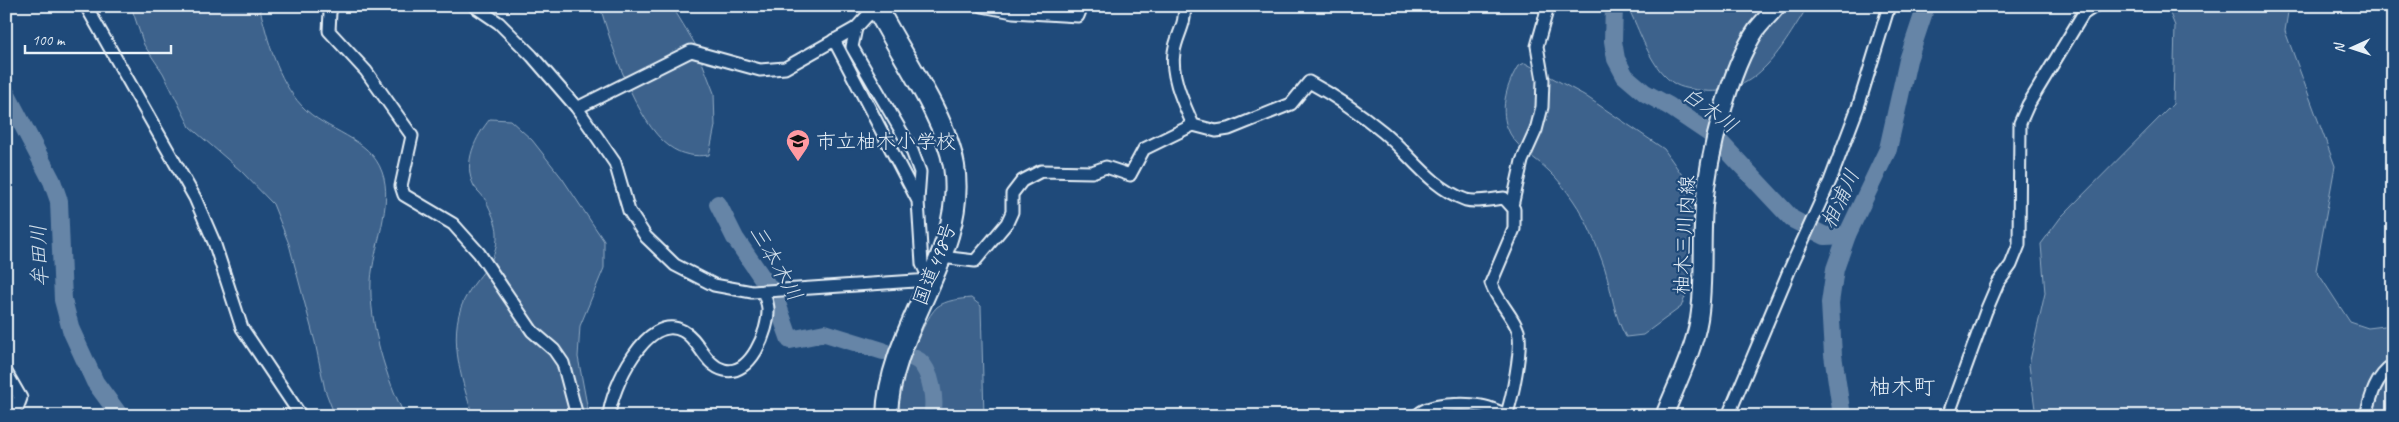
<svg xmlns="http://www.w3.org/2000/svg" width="2399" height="422" font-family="Caveat,'Klee One',sans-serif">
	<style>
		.green { fill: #3c628c; stroke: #92aac2 }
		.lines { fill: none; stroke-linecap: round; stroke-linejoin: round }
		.river { stroke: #6685a7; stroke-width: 18 }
		.street-casing { stroke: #e8f1f8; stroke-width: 15 }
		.primary-casing { stroke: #e8f1f8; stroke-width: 20 }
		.highway-casing { stroke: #e8f1f8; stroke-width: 24 }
		.street { stroke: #1f4a7a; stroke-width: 11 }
		.primary { stroke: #1f4a7a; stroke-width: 16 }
		.highway { stroke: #1f4a7a; stroke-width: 20 }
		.labels { text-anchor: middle; stroke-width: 4.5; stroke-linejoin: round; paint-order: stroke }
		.poi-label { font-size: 20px; fill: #e8f1f8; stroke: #1f4a7a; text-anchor: start }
		.street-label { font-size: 20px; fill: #e8f1f8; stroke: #1f4a7a }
		.water-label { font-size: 21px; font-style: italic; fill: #d4e1ec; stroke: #1f4a7a }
		.quarter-label { font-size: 22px; fill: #e8f1f8; stroke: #1f4a7a }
	</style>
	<rect width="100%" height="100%" fill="#1f4a7a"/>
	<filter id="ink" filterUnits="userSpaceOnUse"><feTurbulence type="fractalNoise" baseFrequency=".02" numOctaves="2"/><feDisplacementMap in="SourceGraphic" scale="10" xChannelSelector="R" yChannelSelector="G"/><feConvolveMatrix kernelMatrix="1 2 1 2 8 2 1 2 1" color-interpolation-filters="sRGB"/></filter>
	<g filter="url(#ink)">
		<g class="green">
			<path d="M 131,6 L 259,6 C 269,42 276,78 302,106 C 326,132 370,137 382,172 C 394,203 373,248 371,281 C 369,324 386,378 405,416 L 335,416 L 325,390 L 315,342 L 289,244 L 273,204 L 241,171 L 190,127 L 163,73 L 144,45 Z"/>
			<path d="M 600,6 L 672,6 L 695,44 L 714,93 L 715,126 L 709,155 C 695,157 681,155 669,146 C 636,122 611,45 600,6 Z"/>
			<path d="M 1627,6 L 1808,6 C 1783,45 1758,96 1705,91 C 1694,89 1681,89 1672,82 C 1649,66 1640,29 1627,6 Z"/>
			<path d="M 2167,6 L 2289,6 L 2285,31 L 2335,166 L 2316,270 L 2350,322 L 2368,328 L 2393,325 L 2393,416 L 2036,416 L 2029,365 L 2045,293 L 2041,244 L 2061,217 L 2173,104 L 2175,26 Z"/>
			<path d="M 1525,63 L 1584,95 L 1664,149 L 1682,175 L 1697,231 L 1697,267 L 1681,307 L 1643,335 L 1626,337 C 1614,316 1612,292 1605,269 C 1597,246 1587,220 1573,200 C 1566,190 1558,179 1549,171 C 1535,157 1514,147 1507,127 C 1500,107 1507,84 1518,66 Z"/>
			<path d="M 490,119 L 510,120 L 532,140 L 562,178 L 604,241 L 604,268 L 580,326 L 578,357 L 589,416 L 473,416 C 461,379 445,329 468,293 C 481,271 498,263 497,233 C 497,224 490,209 486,201 C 483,195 477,191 474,186 C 462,163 476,136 490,119 Z"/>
			<path d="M 971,298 L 981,306 L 984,416 L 893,416 C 899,390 919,324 937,307 C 946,300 960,299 971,298 Z"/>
		</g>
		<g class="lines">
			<g class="river">
				<path d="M 1614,6 L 1613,41 L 1616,59 L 1625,76 L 1645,93 L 1669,106 L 1715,137 L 1792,219 L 1825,236 L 1847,235"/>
				<path d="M 6,93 L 52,181 L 59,201 L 63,300 L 71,330 L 95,382 L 120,416"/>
				<path d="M 718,204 L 735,238 L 774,295 L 790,340 L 825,333 L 883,351"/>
				<path d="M 908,355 C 911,357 916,359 919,361 C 931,371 936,401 932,416"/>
				<path d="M 1842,416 L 1833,355 L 1830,303 L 1835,269 L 1847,235 L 1888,149 L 1908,60 L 1926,6"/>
			</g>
			<g class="street-casing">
				<g id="street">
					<path d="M 86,6 L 195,198 L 214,242 L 242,328 L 301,416"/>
					<path d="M 333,6 L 330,12 L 329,31 L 366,71 L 412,136 L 401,186 L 404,195 L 453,224 L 479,253 L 532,331 L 554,350 L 563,363 L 577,416"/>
					<path d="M 474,6 L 499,23 L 532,56 L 577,108 L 615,163 L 629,211 L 646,237 L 675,265 L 714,285 L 752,292 L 930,280 L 922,264 L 918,201 L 834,40"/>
					<path d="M 982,6 L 1013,12 L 1078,16 L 1082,6"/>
					<path d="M 1184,6 C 1187,23 1176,36 1174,52 C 1170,76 1184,104 1193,125"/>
					<path d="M 856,28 L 852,47 L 911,148 L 920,172 L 918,200"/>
					<path d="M 577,108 L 691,51 L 760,70 L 785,68 L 856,28 L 867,16 L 888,6"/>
					<path d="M 1512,206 L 1522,161 L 1536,130 L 1542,107 L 1543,80 L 1537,46 L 1546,14 L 1545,6"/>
					<path d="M 941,257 L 975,261 L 1007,223 L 1012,212 L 1012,194 L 1022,181 L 1041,171 L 1092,172 L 1106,167 L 1130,175 L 1144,149 L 1193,125 L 1216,131 L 1229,129 L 1291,104 L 1309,82 C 1335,96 1360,113 1383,132 C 1411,155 1430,187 1466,200 C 1476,203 1493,199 1504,198 L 1514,209 L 1514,229 L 1491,283 C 1497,301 1514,317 1518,331 C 1523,347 1512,399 1506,416"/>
					<path d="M 6,372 L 21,398 L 18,406 L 12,411"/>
					<path d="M 6,393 L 12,405 L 11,415"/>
					<path d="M 609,416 C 611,389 647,311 683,331 C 700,340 704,365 724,370 C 750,377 769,331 768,309 C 768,304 765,297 763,291"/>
					<path d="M 1417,416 C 1426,403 1467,403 1481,406 C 1489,407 1499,412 1507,415"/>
					<path d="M 1728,416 L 1789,271 L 1830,181 L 1858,107 L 1889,6"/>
					<path d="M 1948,416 L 1986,311 L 1998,283 L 2011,265 L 2019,245 L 2020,123 L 2028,105 L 2083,14 L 2095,6"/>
					<path d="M 2366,416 C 2371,396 2375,378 2393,365"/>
				</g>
			</g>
			<g class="primary-casing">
				<path id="primary" d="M 1664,416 C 1676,386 1694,350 1699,319 C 1705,281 1701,244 1704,206 C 1708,157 1729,69 1757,29 C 1763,21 1771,14 1777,6"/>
			</g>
			<g class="highway-casing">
				<path id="highway" d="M 876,6 C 900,54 945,115 954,166 C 968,253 889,328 887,416"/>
			</g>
			<use href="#street" class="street"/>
			<use href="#primary" class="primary"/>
			<use href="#highway" class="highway"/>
		</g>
	</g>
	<defs>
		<g id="school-pin" transform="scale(1.25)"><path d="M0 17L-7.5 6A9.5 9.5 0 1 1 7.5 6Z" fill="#ff9aa2" stroke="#1f4a7a"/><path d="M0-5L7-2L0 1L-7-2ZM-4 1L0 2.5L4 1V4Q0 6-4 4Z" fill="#111"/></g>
	</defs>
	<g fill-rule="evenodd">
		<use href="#school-pin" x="798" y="141"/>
	</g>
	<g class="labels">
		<g class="poi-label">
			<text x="816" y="148">市立柚木小学校</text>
		</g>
		<g class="street-label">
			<text transform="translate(1684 235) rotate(-87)" y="7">柚木三川内線</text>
			<text transform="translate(934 264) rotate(-69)" y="7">国道498号</text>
		</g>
		<g class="water-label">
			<text transform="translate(1710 110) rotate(36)" y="7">白木川</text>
			<text transform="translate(1840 199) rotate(-65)" y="7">相浦川</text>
			<text transform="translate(39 256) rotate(-92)" y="7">牟田川</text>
			<text transform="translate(776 263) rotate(60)" y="7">三本木川</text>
		</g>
		<g class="quarter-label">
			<text x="1902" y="394">柚木町</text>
		</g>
	</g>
	<rect width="2399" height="422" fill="none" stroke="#1f4a7a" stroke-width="25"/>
	<rect x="12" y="12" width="2374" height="397" fill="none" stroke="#e8f1f8" stroke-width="2" filter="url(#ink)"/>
	<g transform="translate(2352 48) rotate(267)" stroke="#1f4a7a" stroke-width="4" paint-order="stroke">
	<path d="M0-4L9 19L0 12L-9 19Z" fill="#e8f1f8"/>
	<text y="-8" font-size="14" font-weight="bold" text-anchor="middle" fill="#e8f1f8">N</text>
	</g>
	<path d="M25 45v8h146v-8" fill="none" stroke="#e8f1f8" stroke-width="2.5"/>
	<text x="32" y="45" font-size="15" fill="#e8f1f8" stroke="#1f4a7a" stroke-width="4" paint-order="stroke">100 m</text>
</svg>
